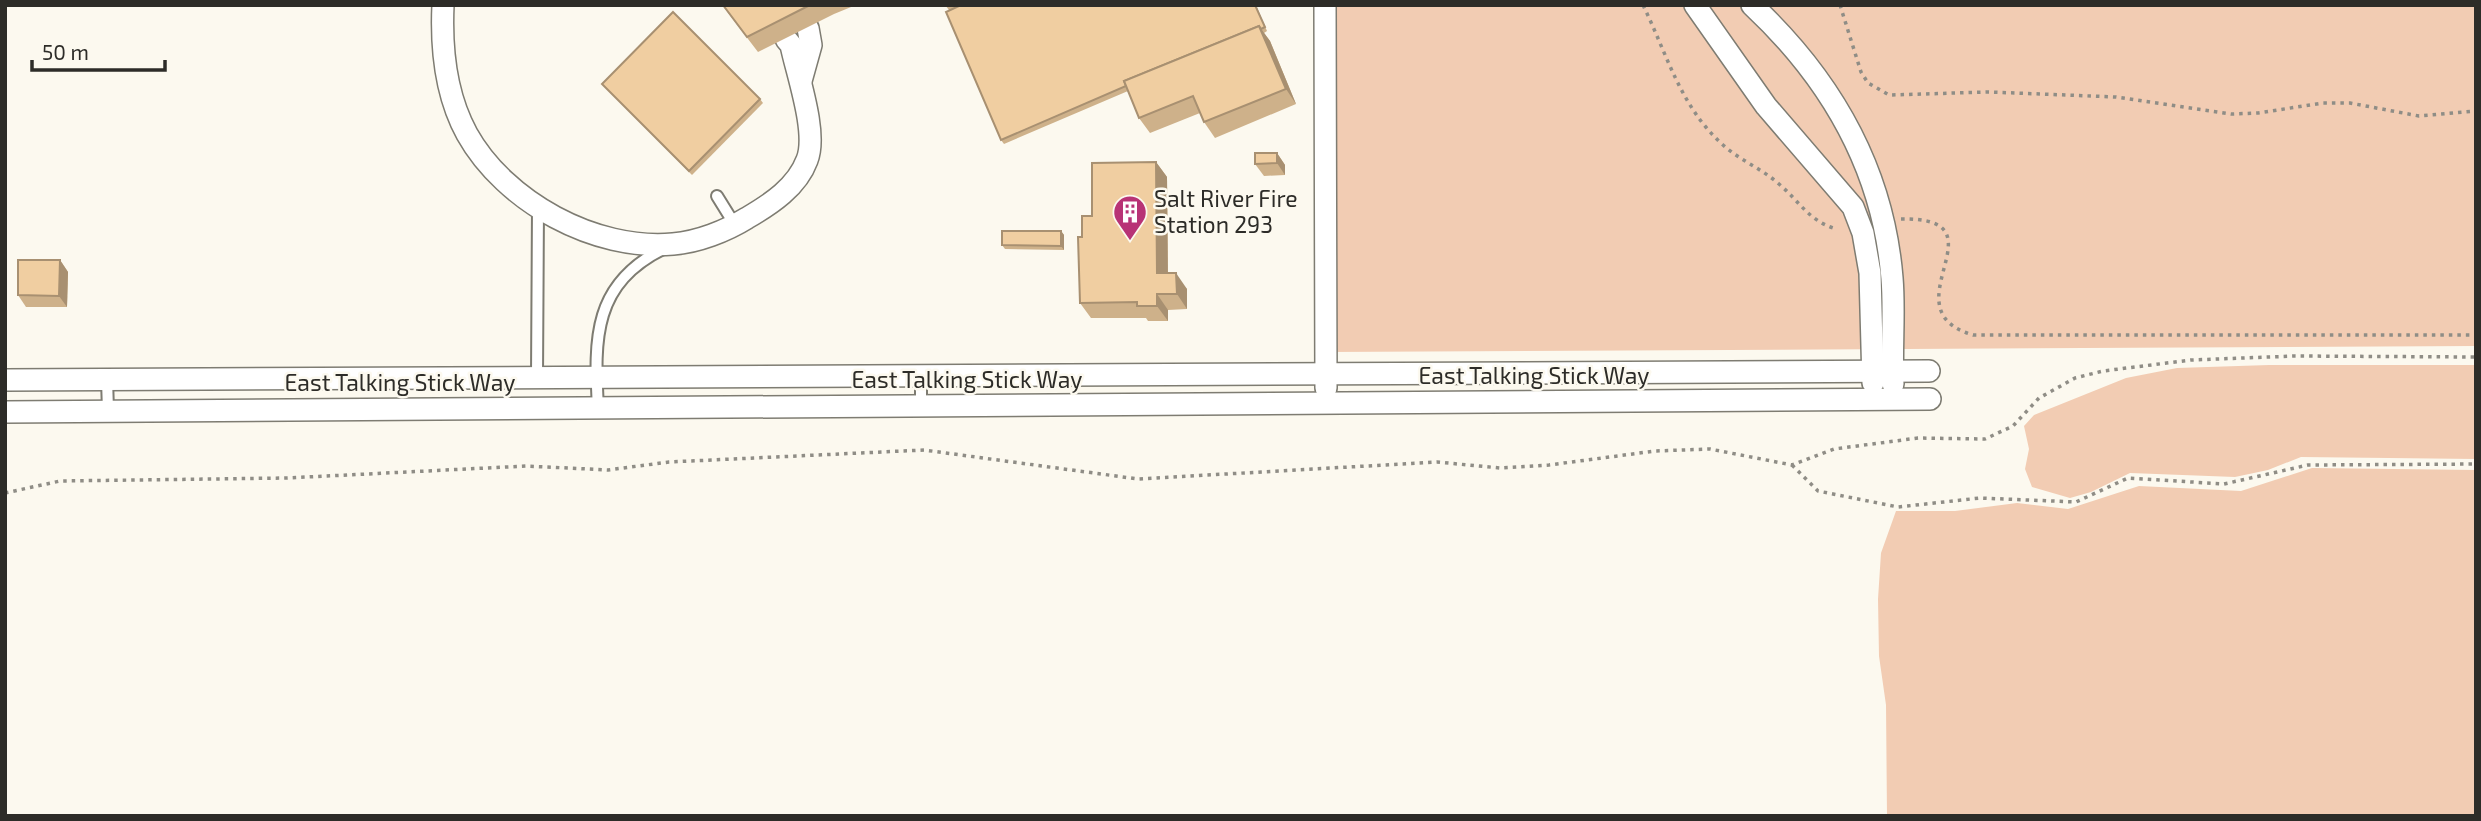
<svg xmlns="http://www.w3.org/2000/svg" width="2481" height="821" font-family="'Exo 2',sans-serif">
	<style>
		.green { fill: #f2ccb3 }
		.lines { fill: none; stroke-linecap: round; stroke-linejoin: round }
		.service-casing { stroke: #7e7c72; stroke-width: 14 }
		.minor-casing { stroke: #7e7c72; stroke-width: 24 }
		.path { stroke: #8f8d86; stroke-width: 3.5; stroke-dasharray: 3.5 5; stroke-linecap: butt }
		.service { stroke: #fff; stroke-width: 10 }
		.minor { stroke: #fff; stroke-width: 21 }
		.wall { fill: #ceb18a }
		.shaded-wall { fill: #a89071 }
		.building { fill: #f0cea1; stroke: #a89071; stroke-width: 2 }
		.labels { text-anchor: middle; stroke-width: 5; stroke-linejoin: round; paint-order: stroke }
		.poi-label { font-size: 23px; fill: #2d2c28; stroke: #fcf9ef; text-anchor: start }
		.street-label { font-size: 23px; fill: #2d2c28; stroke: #fcf9ef }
	</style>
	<rect width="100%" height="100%" fill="#fcf9ef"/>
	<g class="green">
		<path d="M 1320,5 L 2476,5 L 2476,346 L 1328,352 Z"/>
		<path d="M 2269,365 L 2476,365 L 2476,459 L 2301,457 L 2268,470 L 2235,477 L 2130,473 L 2091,492 L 2070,498 L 2032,487 L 2025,469 L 2029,449 L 2024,426 L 2034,415 L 2126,378 L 2177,368 Z"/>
		<path d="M 2312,468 L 2476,470 L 2476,816 L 1887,816 L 1886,705 L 1879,656 L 1878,599 L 1881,553 L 1896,511 L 1955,511 L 2017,503 L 2068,509 L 2139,486 L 2241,491 Z"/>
	</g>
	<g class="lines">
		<g class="service-casing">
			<g id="service">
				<path d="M 717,196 L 735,225"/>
				<path d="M 921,376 L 921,406"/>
				<path d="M 537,378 L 538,207"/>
				<path d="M 107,379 L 108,411"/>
				<path d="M 598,408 C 594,338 593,283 665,248"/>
			</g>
		</g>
		<g class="minor-casing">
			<g id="minor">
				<path d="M 443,5 C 441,48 446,96 467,134 C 505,202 595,251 673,244 C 698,242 726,231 747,218 C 771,204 797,187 807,160 C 818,133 797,74 791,45 L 786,39"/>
				<path d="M 1325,5 L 1326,388"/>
				<path d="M 1695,5 L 1766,106 L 1853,207 L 1863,233 L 1870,273 L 1873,383"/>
				<path d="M 1752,5 C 1831,79 1883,168 1892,278 C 1895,313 1891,349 1893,384"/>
				<path d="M 801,81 L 811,45 L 808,28"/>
				<path d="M 5,380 L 1929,371"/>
				<path d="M 5,412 L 1930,399"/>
			</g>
		</g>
		<g class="path">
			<path d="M 1643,5 C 1667,54 1680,106 1722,144 C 1739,160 1761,168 1779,184 C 1799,201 1809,221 1836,229"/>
			<path d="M 1840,5 L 1861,72 L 1868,83 L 1889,95 L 1989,92 L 2116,97 L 2231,114 L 2258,113 L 2323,103 L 2350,103 L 2419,116 L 2476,111"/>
			<path d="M 1901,219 C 2010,217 1884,309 1973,335 L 2476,335"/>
			<path d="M 1792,465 L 1818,491 L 1898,507 L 1980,498 L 2076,502 L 2128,478 L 2224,484 L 2308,465 L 2476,464"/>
			<path d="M 5,493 L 60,481 L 287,478 L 526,466 L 608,470 L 669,462 L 924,450 L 1138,479 L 1437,462 L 1500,468 L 1549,465 L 1655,451 L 1710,449 L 1792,465 L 1834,449 L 1918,438 L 1985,439 L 2013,426 L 2039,398 L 2075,378 L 2103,371 L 2191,360 L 2295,356 L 2476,357"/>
		</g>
		<use href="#service" class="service"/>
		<use href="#minor" class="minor"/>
	</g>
	<g class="wall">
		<path d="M 722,5 L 856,5 L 834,14 L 758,52 Z"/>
		<path d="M 945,5 L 1256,5 L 1267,31 L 1264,33 L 1270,41 L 1296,104 L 1215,138 L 1204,122 L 1200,113 L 1150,133 L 1139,118 L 1128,91 L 1004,144 L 1001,140 L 949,10 Z"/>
		<path d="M 602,84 L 760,99 L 763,103 L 692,175 Z"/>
		<path d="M 1277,153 L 1285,165 L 1285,175 L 1264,176 L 1255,164 Z"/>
		<path d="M 1156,162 L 1167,177 L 1168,273 L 1187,289 L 1187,309 L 1168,310 L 1168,321 L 1148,321 L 1146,318 L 1091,318 L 1080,303 L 1082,237 L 1092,216 Z"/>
		<path d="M 1061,231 L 1064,235 L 1064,250 L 1005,249 L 1002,245 Z"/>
		<path d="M 60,260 L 68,272 L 67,307 L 26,307 L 18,295 Z"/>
	</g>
	<g class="shaded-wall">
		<path d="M 1259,26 L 1270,41 L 1296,104 L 1286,89 Z"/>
		<path d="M 1277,153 L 1285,165 L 1285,175 L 1277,163 Z"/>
		<path d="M 1156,162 L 1167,177 L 1168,289 L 1157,273 Z"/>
		<path d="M 1061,231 L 1064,235 L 1064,250 L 1061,246 Z"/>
		<path d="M 60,260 L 68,272 L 67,307 L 59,296 Z"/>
		<path d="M 1176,273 L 1187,289 L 1187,309 L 1177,294 Z"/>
		<path d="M 1157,294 L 1168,310 L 1168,321 L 1157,306 Z"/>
	</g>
	<g class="building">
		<path d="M 723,5 L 810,5 L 747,37 Z"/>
		<path d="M 961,5 L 1255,5 L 1265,27 L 1261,29 L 1259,26 L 1124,81 L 1126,86 L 1001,140 L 946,12 Z"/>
		<path d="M 673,12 L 760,99 L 689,171 L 602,84 Z"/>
		<path d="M 1259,26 L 1286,89 L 1204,122 L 1193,96 L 1139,118 L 1124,81 Z"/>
		<path d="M 1255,153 L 1277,153 L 1277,163 L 1255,164 Z"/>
		<path d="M 1156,162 L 1157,273 L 1176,273 L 1177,294 L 1157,294 L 1157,306 L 1137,306 L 1137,302 L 1080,303 L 1078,237 L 1082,237 L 1082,216 L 1092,216 L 1092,163 Z"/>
		<path d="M 1002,231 L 1061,231 L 1061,246 L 1002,245 Z"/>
		<path d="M 18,260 L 60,260 L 59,296 L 18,295 Z"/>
	</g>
	<defs>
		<g id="building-pin" transform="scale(1.75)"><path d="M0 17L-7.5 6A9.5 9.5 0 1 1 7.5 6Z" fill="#b83376" stroke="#fcf9ef"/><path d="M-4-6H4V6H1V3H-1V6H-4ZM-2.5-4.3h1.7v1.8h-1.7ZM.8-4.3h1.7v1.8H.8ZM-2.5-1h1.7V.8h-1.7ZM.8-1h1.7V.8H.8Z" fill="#fff"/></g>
	</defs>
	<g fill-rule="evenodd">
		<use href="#building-pin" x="1130" y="212"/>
	</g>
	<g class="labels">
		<g class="poi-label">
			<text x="1154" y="207">Salt River Fire<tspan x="1154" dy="26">Station 293</tspan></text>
		</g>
		<g class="street-label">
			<text x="1534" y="384">East Talking Stick Way</text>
			<text x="967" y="388">East Talking Stick Way</text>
			<text x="400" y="391">East Talking Stick Way</text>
		</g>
	</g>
	<rect width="2481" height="821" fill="none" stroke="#2d2c28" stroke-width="14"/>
	<path d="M32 60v10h133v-10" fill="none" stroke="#2d2c28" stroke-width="3.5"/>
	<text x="42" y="60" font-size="21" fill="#2d2c28" stroke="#fcf9ef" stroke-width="5" paint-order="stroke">50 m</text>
</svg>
